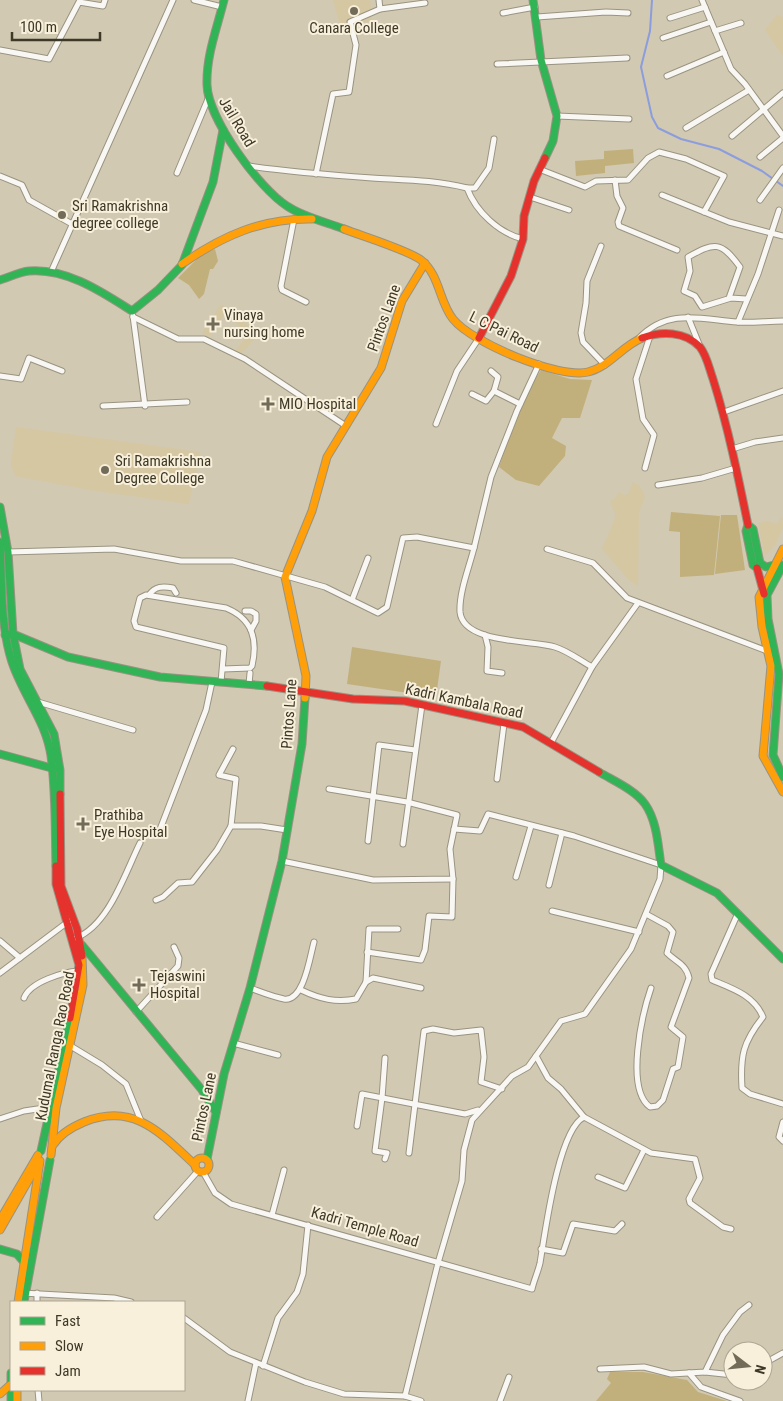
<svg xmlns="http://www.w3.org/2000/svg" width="783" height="1401" font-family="'Roboto Condensed',sans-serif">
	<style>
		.built { fill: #d5c7a2 }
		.green { fill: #c2b07c }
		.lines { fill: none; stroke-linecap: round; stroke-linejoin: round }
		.stream { stroke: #8c9ddd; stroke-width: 2 }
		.street-casing { stroke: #999381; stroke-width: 7 }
		.fast-casing { stroke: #999381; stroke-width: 9 }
		.slow-casing { stroke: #999381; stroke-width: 9 }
		.jam-casing { stroke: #999381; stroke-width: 9 }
		.street { stroke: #f8f7f3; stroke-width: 5 }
		.fast { stroke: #30b455; stroke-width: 7 }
		.slow { stroke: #ff9f0a; stroke-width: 7 }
		.jam { stroke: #e5322d; stroke-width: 7 }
		.poi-dot { fill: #716b58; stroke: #f8f0db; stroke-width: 2 }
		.labels { text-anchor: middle; stroke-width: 4; stroke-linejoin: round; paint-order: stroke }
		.poi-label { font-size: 15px; fill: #3e3827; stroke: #f8f0db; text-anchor: start }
		.street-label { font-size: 15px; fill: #3e3827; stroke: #f8f0db }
	</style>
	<rect width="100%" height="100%" fill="#d1c9b2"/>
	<g class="built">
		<path d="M 333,0 L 370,0 L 372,20 L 341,29 Z"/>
		<path d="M 777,15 L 783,17 L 783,56 L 765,30 Z"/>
		<path d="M 221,304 L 259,334 L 240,355 L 234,352 L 249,334 L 225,314 L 209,337 L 202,333 Z"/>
		<path d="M 16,427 L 200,452 L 189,504 L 96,491 L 15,476 L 11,464 Z"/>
		<path d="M 633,482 L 639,485 L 645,496 L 639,512 L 638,586 L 630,581 L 602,549 L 615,519 L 615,513 L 610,502 L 612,499 L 614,500 L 619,492 L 625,495 L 629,493 Z"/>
		<path d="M 782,516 L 783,528 L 775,545 L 765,556 L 758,523 L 767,521 L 777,524 Z"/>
	</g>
	<g class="green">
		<path d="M 633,149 L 634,163 L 605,166 L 605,173 L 576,176 L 575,161 L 604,159 L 604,161 L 604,151 Z"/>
		<path d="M 215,249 L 218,261 L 213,269 L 210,269 L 204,294 L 199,299 L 189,285 L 178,278 L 202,254 Z"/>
		<path d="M 541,370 L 570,379 L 592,380 L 580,418 L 562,418 L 552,438 L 566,446 L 565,456 L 539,486 L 516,480 L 499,467 L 520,404 Z"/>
		<path d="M 671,512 L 720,516 L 714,575 L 680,577 L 680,532 L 669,531 Z"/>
		<path d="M 721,515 L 737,515 L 745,570 L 715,574 Z"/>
		<path d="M 352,647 L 441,661 L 436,697 L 347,684 Z"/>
		<path d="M 610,1372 L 643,1372 L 687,1380 L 698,1392 L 727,1401 L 596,1401 L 611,1383 L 607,1379 Z"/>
	</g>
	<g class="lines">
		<path class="stream" d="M 652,0 L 650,31 L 641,67 L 652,117 L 658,128 L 681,139 L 719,149 L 762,171 L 783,186"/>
		<g class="street-casing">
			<g id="street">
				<path d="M 194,0 L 222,7"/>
				<path d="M 379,0 L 380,9 L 425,3"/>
				<path d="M 702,0 L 731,69 L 745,84 L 783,136"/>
				<path d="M 503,13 L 535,7"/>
				<path d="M 537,17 L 606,12 L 628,13"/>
				<path d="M 670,18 L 705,7"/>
				<path d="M 715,31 L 741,23"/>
				<path d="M 663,38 L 711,22"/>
				<path d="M 0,50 L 49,59 L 79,2 L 103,6 L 105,0"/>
				<path d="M 497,64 L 627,58"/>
				<path d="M 667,76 L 724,52"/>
				<path d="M 557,116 L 629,119"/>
				<path d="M 686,128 L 749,90"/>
				<path d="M 732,136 L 783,93"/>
				<path d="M 760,157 L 783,138"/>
				<path d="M 249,166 C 290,172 331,175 372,178 C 405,180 435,180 467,188 C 476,212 499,233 523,239"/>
				<path d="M 539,169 L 585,187 L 596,181 L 628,180 L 648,158 L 659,152 L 686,159 L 724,176 L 704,212"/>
				<path d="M 177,173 L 208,99"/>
				<path d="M 316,174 L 333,94 L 349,92 L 356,45 L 350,22 L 380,9"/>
				<path d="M 0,176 L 22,185 L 29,200 L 72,224"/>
				<path d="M 615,180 L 617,196 L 623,208 L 618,222 L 619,226 L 677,250"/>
				<path d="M 467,188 L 475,188 L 489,168 L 494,139"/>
				<path d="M 662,195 L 729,222 L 783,236"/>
				<path d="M 530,197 L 569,210"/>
				<path d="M 760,200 L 783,168"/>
				<path d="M 294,219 L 281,286 L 282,290 L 306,302"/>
				<path d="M 601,246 L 587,281 L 586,303 L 581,333 L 583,342 L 605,365"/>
				<path d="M 51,272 L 173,0"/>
				<path d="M 729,298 L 740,267 C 721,241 715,242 688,257 L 690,271 L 684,291 L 695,296 L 702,307 L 731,298 L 746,299"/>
				<path d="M 133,316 L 145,406"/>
				<path d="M 133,317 L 178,339 L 204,339 L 245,359 L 346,426"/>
				<path d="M 688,317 L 699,344"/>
				<path d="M 738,322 L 758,274 L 779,210"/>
				<path d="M 639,338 C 668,308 700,319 737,322 C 752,323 768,321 783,321"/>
				<path d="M 0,376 L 21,379 L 29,358 L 62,371"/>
				<path d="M 494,391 L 520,404"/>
				<path d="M 472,394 L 486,401 L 494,391 L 498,377 L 491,371"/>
				<path d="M 103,406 L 187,402"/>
				<path d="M 724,412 L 783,391"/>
				<path d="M 436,424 L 457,371 L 479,338"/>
				<path d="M 732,449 L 755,442 L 783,438"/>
				<path d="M 645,468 L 654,435 L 643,419 L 636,379 L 650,336"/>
				<path d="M 658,485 L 702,478 L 736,468"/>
				<path d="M 474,548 C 469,568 459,592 460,612 C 463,644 533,640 555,647 C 568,651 581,661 592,667"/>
				<path d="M 547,549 L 593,563 L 627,598 L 767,651"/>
				<path d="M 8,552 L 114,549 L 181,561 L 233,561 L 325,587 L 378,613 L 387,607 L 403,538 L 417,537 L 474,548 L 491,477 L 517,411 L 539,364"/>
				<path d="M 149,595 C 155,586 163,586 173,588 L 176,593"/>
				<path d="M 352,600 L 368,558"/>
				<path d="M 245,611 L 251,611 L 256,614 L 256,621 L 251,630"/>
				<path d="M 485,635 L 488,647 L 487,671 L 502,673"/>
				<path d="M 221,682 L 224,648 L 136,627 L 134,621 L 140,598 L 146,595 L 226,608 C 253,619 258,640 252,666 L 250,668 L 223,669"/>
				<path d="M 249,684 L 250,673"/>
				<path d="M 38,702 L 133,730"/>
				<path d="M 551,743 L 592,667 L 638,603"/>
				<path d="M 497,779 L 504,724"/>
				<path d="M 231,826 L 236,779 L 219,775 L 233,749"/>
				<path d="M 159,832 L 206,710 L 212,682"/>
				<path d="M 368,841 L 379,745 L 415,750"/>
				<path d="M 403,844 L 422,705"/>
				<path d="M 282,861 L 373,880 L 453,879 L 450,849 L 457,815 L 407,802 L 329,789"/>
				<path d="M 516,877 L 531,826"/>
				<path d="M 549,885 L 562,833"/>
				<path d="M 156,900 L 163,897 L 178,883 L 192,882 L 217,850 L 231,826 L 261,826 L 287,830"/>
				<path d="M 552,911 L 639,932"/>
				<path d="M 738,913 L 711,974 L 712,980 C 731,988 754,995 763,1017 C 743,1042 740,1056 742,1088 L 750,1094 L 783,1104"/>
				<path d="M 646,914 L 668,926 L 673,932 L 667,953 C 676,962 686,964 689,978 L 671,1027 L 683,1037 L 678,1067 L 673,1069 L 663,1100 L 657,1106 L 650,1107 C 625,1089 642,1014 651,988"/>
				<path d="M 76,938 C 109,925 125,873 140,843"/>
				<path d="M 0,941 L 20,958"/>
				<path d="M 367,952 L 421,960 L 425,950 L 429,916 L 452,917 L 453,879"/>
				<path d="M 0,973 L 69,921"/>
				<path d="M 366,982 L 373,978 L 421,988"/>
				<path d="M 250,988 C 261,992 273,997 284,999 C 304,1002 310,956 314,942"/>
				<path d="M 301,990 C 320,999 336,1003 356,999 L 366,982 L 369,929 L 398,929"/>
				<path d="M 24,998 C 30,982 63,972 79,971"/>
				<path d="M 136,1012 L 178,966 L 179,958 L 174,947"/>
				<path d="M 233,1043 L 278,1055"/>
				<path d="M 69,1045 L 102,1065 L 126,1084 L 141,1121"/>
				<path d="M 536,1056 L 548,1078 L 561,1089 L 584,1117"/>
				<path d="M 385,1058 L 382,1098 L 375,1151 L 387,1153 L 385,1159"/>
				<path d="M 0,1119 L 24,1111 L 51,1107"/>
				<path d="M 783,1122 L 779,1137 L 783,1141"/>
				<path d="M 357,1126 L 362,1094 L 465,1114 L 478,1110"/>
				<path d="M 409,1153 L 424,1031 L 433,1029 L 454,1033 L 481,1030 L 484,1057 L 481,1082 L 502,1089"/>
				<path d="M 203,1172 L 215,1193 L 231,1204 L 532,1289 C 534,1280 538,1272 540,1263 C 545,1234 558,1130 584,1117 L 651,1153 L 695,1159 L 700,1178 L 689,1199 L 690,1203 L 723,1227 L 731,1229"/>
				<path d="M 598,1177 L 625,1188 L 644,1150"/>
				<path d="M 272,1215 L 284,1170"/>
				<path d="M 157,1217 L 198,1171"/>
				<path d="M 541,1249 L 563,1253 L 573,1224 L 615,1231 L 622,1224"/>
				<path d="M 22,1293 L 114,1298 L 131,1302"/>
				<path d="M 37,1302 L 37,1293"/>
				<path d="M 184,1318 L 230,1352 L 305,1382 L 344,1394 L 405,1396 L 421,1401"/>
				<path d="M 763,1364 L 783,1353"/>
				<path d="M 263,1366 L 278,1318 L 297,1292 L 303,1274 L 308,1225"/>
				<path d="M 600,1369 L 644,1367 L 671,1374 L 705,1372 L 723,1335 L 740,1312 L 749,1305"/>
				<path d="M 705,1372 L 733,1375"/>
				<path d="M 689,1373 L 701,1387 L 740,1401"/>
				<path d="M 38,1390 L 39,1401"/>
				<path d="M 405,1396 L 438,1263 L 462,1181 L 464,1150 L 472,1120 L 512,1076 L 528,1067 L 561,1021 L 585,1014 L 631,949 L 660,879 L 661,865 L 574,836 L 488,814 L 480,831 L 454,829"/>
				<path d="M 248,1401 L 256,1363"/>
				<path d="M 500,1401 L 509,1377"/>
			</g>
		</g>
		<g class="fast-casing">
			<g id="fast">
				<path d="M 224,0 C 217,28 206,56 207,85 C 208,119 259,188 287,206 C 303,217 326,222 344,229"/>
				<path d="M 533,0 L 541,60 L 557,116 L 553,141 L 545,158"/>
				<path d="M 0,280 C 10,277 19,272 29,271 C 67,268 102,292 132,311 L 158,290 L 182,265 L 213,182 L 223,130"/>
				<path d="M 0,507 L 8,552 L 13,634 L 20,669 L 54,734 L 60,770 L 60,794"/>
				<path d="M 748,525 L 753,529 L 760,563 L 757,568 L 753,565 L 746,531 Z"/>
				<path d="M 0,542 C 2,580 0,622 11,659 C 21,693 46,720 51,756 C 56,792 55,830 56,866"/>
				<path d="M 760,563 L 766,567 L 774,565"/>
				<path d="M 783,565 L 767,595 L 768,619 L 779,674 L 773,755 L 783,777"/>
				<path d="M 5,635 L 13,634 L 68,657 L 160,677 L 267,686"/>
				<path d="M 0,754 L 55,769"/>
				<path d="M 599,772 C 614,781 635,790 645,804 C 657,821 658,845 661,865 L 717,893 L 783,959"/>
				<path d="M 82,945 L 202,1090 L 216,1112"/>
				<path d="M 41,1151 L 70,1018"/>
				<path d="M 207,1159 L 224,1074 L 250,988 L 282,861 L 302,744 L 305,698"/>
				<path d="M 0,1249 L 17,1254 L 23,1261"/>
				<path d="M 24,1302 L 50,1160"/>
				<path d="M 11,1373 L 11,1401"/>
			</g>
		</g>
		<g class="slow-casing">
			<g id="slow">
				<path d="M 344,229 C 362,236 408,250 421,260 C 440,275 439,302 453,319 C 472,343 559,379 588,372 C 609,367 622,346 642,338"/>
				<path d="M 182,264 C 222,236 262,218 312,219"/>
				<path d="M 783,549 L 759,597 L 762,627 L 771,666 L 763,756 L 783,792"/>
				<path d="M 305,698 L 306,676 L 285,577 L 312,511 L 327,457 L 381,368 L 402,301 L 425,263"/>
				<path d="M 53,1145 C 60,1134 72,1127 84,1122 C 134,1102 161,1133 195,1165"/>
				<path d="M 51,1155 L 56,1108 L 83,985 L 82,956"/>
				<circle cx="202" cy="1165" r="7"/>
				<path d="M 0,1220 L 38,1155"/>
				<path d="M 0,1230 L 36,1167"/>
				<path d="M 18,1302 L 40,1161"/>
				<path d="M 17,1390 L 17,1401"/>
				<path d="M 0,1394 L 10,1385"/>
			</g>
		</g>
		<g class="jam-casing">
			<g id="jam">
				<path d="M 479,338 L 511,276 L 523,239 L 524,216 L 534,181 L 545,158"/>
				<path d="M 642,338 C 661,331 685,331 700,347 C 707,356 709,368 713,379 C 728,427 738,476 748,525"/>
				<path d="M 757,568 L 764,594"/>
				<path d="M 267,686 L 353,699 L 405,701 L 523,727 L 599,772"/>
				<path d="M 60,794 L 61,886 L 77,929 L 82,956"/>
				<path d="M 56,866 L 56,884 L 79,965 L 70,1018"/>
			</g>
		</g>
		<use href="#street" class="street"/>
		<use href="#fast" class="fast"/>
		<use href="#slow" class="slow"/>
		<use href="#jam" class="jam"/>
	</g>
	<g class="poi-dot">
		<circle cx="354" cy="11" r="5"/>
		<circle cx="62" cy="215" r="5"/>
		<path d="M210.5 316.5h5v5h5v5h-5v5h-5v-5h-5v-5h5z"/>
		<path d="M265.5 396.5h5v5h5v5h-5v5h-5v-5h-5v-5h5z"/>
		<circle cx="105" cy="470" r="5"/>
		<path d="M80.5 816.5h5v5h5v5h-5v5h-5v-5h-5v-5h5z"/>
		<path d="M136.5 977.5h5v5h5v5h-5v5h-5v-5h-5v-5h5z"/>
	</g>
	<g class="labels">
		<g class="poi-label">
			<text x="354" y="33" text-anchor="middle">Canara College</text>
			<text x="72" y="211">Sri Ramakrishna<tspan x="72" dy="17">degree college</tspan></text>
			<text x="224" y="320">Vinaya<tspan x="224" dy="17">nursing home</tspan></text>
			<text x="279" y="409">MIO Hospital</text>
			<text x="115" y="466">Sri Ramakrishna<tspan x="115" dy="17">Degree College</tspan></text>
			<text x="94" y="820">Prathiba<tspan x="94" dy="17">Eye Hospital</tspan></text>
			<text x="150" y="981">Tejaswini<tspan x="150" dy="17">Hospital</tspan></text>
		</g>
		<g class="street-label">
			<text transform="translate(237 122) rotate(59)" y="5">Jail Road</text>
			<text transform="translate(384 318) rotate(-70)" y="5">Pintos Lane</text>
			<text transform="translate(504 332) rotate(26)" y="5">L C Pai Road</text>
			<text transform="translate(464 701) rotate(12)" y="5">Kadri Kambala Road</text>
			<text transform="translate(289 714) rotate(-86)" y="5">Pintos Lane</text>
			<text transform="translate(55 1046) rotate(-79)" y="5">Kudumal Ranga Rao Road</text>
			<text transform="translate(204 1107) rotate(-78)" y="5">Pintos Lane</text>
			<text transform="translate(365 1227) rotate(16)" y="5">Kadri Temple Road</text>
		</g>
	</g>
	<rect x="10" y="1301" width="175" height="90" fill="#f8f0db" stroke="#aea693"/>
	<rect x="20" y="1317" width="25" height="8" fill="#30b455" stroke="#aea693"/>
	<text x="55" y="1326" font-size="15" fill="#3e3827">Fast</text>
	<rect x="20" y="1342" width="25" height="8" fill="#ff9f0a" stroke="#aea693"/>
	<text x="55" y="1351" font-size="15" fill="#3e3827">Slow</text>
	<rect x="20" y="1367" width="25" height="8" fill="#e5322d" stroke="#aea693"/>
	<text x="55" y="1376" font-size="15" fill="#3e3827">Jam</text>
	<g transform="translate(748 1366) rotate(106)"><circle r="24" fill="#f8f0db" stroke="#aea693"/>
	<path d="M0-4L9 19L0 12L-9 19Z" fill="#716b58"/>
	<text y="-8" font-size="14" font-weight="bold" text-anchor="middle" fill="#3e3827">N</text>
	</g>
	<path d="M12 32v8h88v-8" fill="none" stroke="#3e3827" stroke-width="2.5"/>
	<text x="20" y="32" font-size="15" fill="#3e3827" stroke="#f8f0db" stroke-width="4" paint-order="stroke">100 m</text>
</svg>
